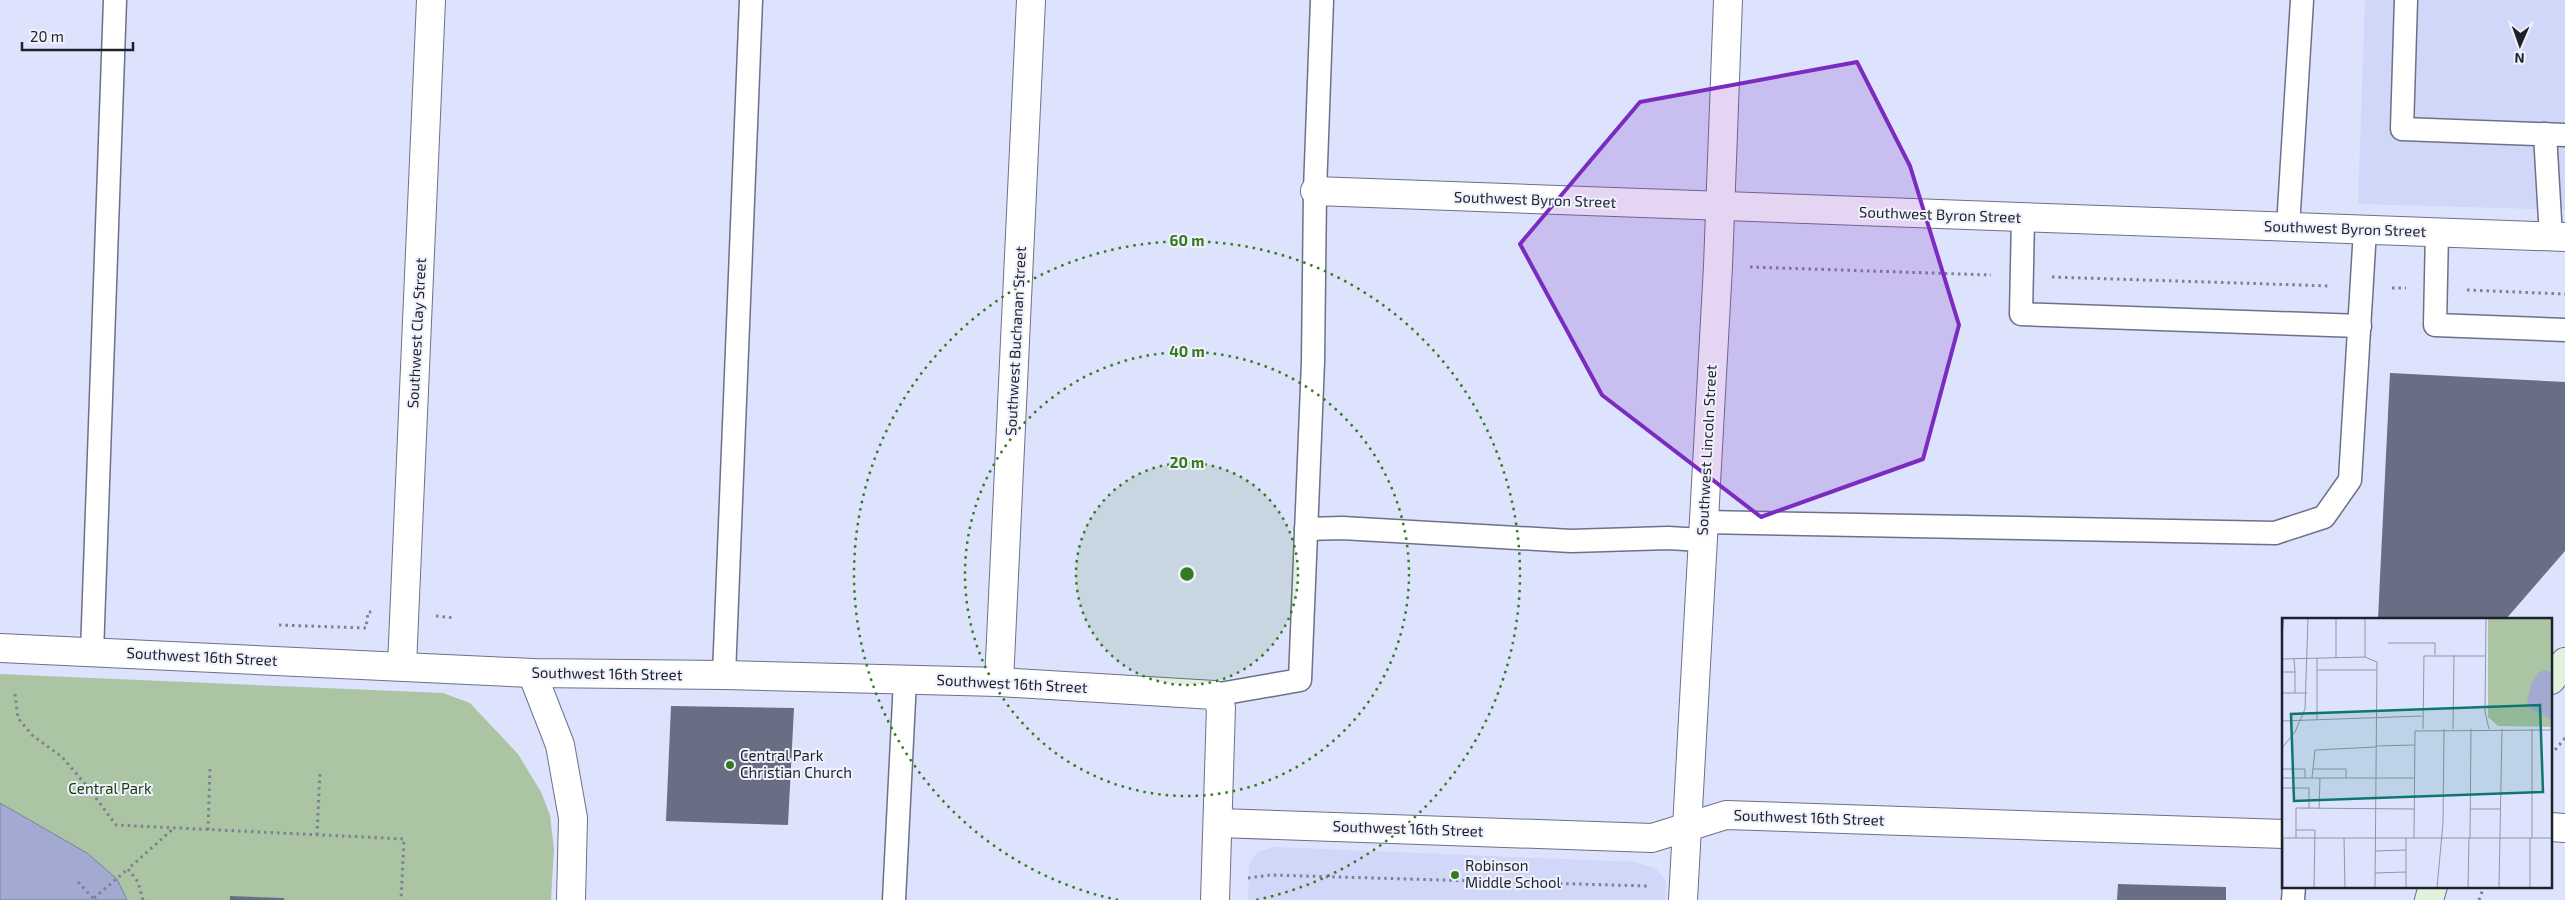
<svg xmlns="http://www.w3.org/2000/svg" width="2565" height="900" font-family="'Exo 2',sans-serif">
	<style>
		.built { fill: #d0d7f8 }
		.green { fill: #abc5a4 }
		.water { fill: #a3aad2; stroke: #7b81a0 }
		.building { fill: #696e84 }
		.lines { fill: none; stroke-linecap: round; stroke-linejoin: round }
		.service-casing { stroke: #6d7188; stroke-width: 25 }
		.minor-casing { stroke: #6d7188; stroke-width: 30 }
		.secondary-casing { stroke: #6d7188; stroke-width: 30 }
		.path { stroke: #7d8192; stroke-width: 3; stroke-dasharray: 2.5 4; stroke-linecap: butt }
		.service { stroke: #fff; stroke-width: 22 }
		.minor { stroke: #fff; stroke-width: 28 }
		.secondary { stroke: #e1f2dc; stroke-width: 28 }
		.marked { fill: #7b2cbf; fill-opacity: 0.2; stroke: #7b2cbf; stroke-width: 4; stroke-linejoin: round }
		.ring { fill: none; stroke: #347b1f; stroke-width: 2.5; stroke-dasharray: 2.5 5 }
		.poi-dot { fill: #347b1f; stroke: #eff1fc; stroke-width: 2 }
		.labels { text-anchor: middle; stroke-width: 4; stroke-linejoin: round; paint-order: stroke }
		.street-label { font-size: 15px; fill: #1f212a; stroke: #eff1fc }
		.poi-label { font-size: 15px; fill: #1f212a; stroke: #eff1fc; text-anchor: start }
		.park-label { font-size: 15px; fill: #163c0b; stroke: #eff1fc }
		.inset-road { fill: none; stroke: #9195a9; stroke-width: 1 }
		.view { fill: #0f766e; fill-opacity: 0.15; stroke: #0f766e; stroke-width: 2.5 }
		.inset-edge { fill: none; stroke: #1f212a; stroke-width: 2.5 }
		.centre { fill: #347b1f; stroke: #eff1fc; stroke-width: 2.5 }
		.ring-label { font-size: 15px; text-anchor: middle; font-weight: bold; fill: #347b1f; stroke: #eff1fc; stroke-width: 4; stroke-linejoin: round; paint-order: stroke }
	</style>
	<rect width="100%" height="100%" fill="#dde3fd"/>
	<g class="built">
		<path d="M 2365,0 L 2565,0 L 2565,210 L 2358,204 Z"/>
		<path d="M 1275,847 L 1634,862 L 1655,868 L 1666,881 L 1665,900 L 1248,900 L 1249,864 L 1257,852 Z"/>
	</g>
	<path class="green" d="M 0,674 L 443,693 L 470,703 L 518,754 L 541,792 L 550,815 L 554,849 L 551,900 L 0,900 Z"/>
	<path class="water" d="M 0,803 L 87,853 L 117,879 L 127,900 L 0,900 Z"/>
	<g class="building">
		<path d="M 2390,373 L 2565,382 L 2565,551 L 2506,619 L 2378,619 Z"/>
		<path d="M 671,706 L 794,708 L 788,825 L 666,821 Z"/>
		<path d="M 2118,884 L 2226,887 L 2226,900 L 2117,900 Z"/>
		<path d="M 230,896 L 284,898 L 284,900 L 230,900 Z"/>
	</g>
	<g class="lines">
		<g class="service-casing">
			<g id="service">
				<path d="M 2406,0 L 2402,129 L 2565,135"/>
				<path d="M 2545,134 L 2551,237"/>
				<path d="M 2023,218 L 2021,314 L 2360,326"/>
				<path d="M 2288,227 L 2302,0"/>
				<path d="M 2437,232 L 2435,325 L 2565,330"/>
				<path d="M 1704,522 L 2275,533 L 2324,517 L 2350,480 L 2365,230"/>
				<path d="M 1306,529 L 1342,528 L 1571,541 L 1668,538 L 1702,540"/>
				<path d="M 92,653 L 115,0"/>
				<path d="M 724,675 L 751,0"/>
				<path d="M 1214,695 L 1300,680 L 1313,362 L 1315,191 L 1322,0"/>
				<path d="M 894,900 L 905,680"/>
				<path d="M 2293,900 L 2294,886"/>
			</g>
		</g>
		<g class="minor-casing">
			<g id="minor">
				<path d="M 1315,191 L 2565,237"/>
				<path d="M 0,648 L 532,673 L 724,675 L 999,682 L 1214,695 L 1221,707 L 1215,900"/>
				<path d="M 402,666 L 431,0"/>
				<path d="M 532,673 L 560,745 L 573,818 L 571,900"/>
				<path d="M 999,682 L 1031,0"/>
				<path d="M 1218,823 L 1652,838 L 1726,815 L 2284,834"/>
				<path d="M 2551,827 L 2565,828"/>
				<path d="M 1683,900 L 1718,266 L 1728,0"/>
			</g>
		</g>
		<g class="secondary-casing">
			<g id="secondary">
				<path d="M 2551,680 L 2565,662"/>
				<path d="M 2429,900 L 2433,886"/>
			</g>
		</g>
		<g class="path">
			<path d="M 1750,267 L 1991,275"/>
			<path d="M 2052,277 L 2331,286"/>
			<path d="M 2392,288 L 2406,288"/>
			<path d="M 2467,290 L 2565,294"/>
			<path d="M 436,616 L 455,618"/>
			<path d="M 279,625 L 366,628 L 368,612 L 373,612"/>
			<path d="M 15,694 L 18,718 L 32,735 L 62,757 L 87,786 L 116,825 L 404,839 L 401,900"/>
			<path d="M 2551,755 L 2565,738"/>
			<path d="M 208,830 L 210,768"/>
			<path d="M 317,835 L 320,772"/>
			<path d="M 1248,878 L 1270,875 L 1647,886"/>
			<path d="M 78,882 L 95,900"/>
			<path d="M 94,898 L 128,869"/>
			<path d="M 143,900 L 138,882 L 128,869 L 174,828"/>
			<path d="M 2479,900 L 2484,886"/>
		</g>
		<use href="#service" class="service"/>
		<use href="#minor" class="minor"/>
		<use href="#secondary" class="secondary"/>
	</g>
	<path class="marked" d="M 1857,62 L 1910,166 L 1959,325 L 1923,459 L 1761,517 L 1602,395 L 1520,244 L 1640,102 Z"/>
	<circle cx="1187" cy="574" r="111" fill="#347b1f" fill-opacity=".12"/>
	<g class="ring">
		<circle cx="1187" cy="574" r="111"/>
		<circle cx="1187" cy="574" r="222"/>
		<path d="M1118 900A333 333 0 1 1 1256 900"/>
	</g>
	<g class="poi-dot">
		<circle cx="730" cy="765" r="5"/>
		<circle cx="1455" cy="875" r="5"/>
	</g>
	<g class="labels">
		<g class="street-label">
			<text transform="translate(1535 200) rotate(2)" y="5">Southwest Byron Street</text>
			<text transform="translate(1940 215) rotate(2)" y="5">Southwest Byron Street</text>
			<text transform="translate(2345 229) rotate(2)" y="5">Southwest Byron Street</text>
			<text transform="translate(417 333) rotate(-87)" y="5">Southwest Clay Street</text>
			<text transform="translate(1016 341) rotate(-87)" y="5">Southwest Buchanan Street</text>
			<text transform="translate(1707 450) rotate(-87)" y="5">Southwest Lincoln Street</text>
			<text transform="translate(202 657) rotate(3)" y="5">Southwest 16th Street</text>
			<text transform="translate(607 674) rotate(1)" y="5">Southwest 16th Street</text>
			<text transform="translate(1012 684) rotate(3)" y="5">Southwest 16th Street</text>
			<text transform="translate(1809 818) rotate(2)" y="5">Southwest 16th Street</text>
			<text transform="translate(1408 829) rotate(2)" y="5">Southwest 16th Street</text>
		</g>
		<g class="poi-label">
			<text x="740" y="761">Central Park<tspan x="740" dy="17">Christian Church</tspan></text>
			<text x="1465" y="871">Robinson<tspan x="1465" dy="17">Middle School</tspan></text>
		</g>
		<g class="park-label">
			<text x="110" y="794">Central Park</text>
		</g>
	</g>
	<g transform="translate(2282 618)">
		<rect width="270" height="270" fill="#dde3fd"/>
		<path d="M 206,0 L 270,0 L 270,109 L 216,108 L 206,99 Z" fill="#abc5a4"/>
		<path d="M 264,52 L 270,56 L 269,102 L 247,90 L 245,84 L 249,66 L 257,54 Z" fill="#a3aad2"/>
		<path class="inset-road" d="M 54,0 L 54,40M 83,0 L 83,39M 204,0 L 203,94 L 207,111M 0,16 L 2,0M 106,25 L 153,25 L 153,37M 35,40 L 35,101M 0,41 L 83,39 L 95,44 L 93,270M 35,52 L 95,52M 0,54 L 13,54 L 12,41M 13,54 L 13,75M 0,75 L 25,75M 0,103 L 140,98M 141,111 L 142,38 L 203,38M 171,111 L 172,37M 250,111 L 250,220M 94,128 L 132,127M 0,130 L 13,114 L 23,91 L 26,0M 0,151 L 23,151 L 23,160M 31,151 L 64,151 L 64,160M 0,160 L 133,160M 30,160 L 33,132 L 94,129M 0,170 L 27,170 L 27,191M 37,191 L 38,160M 188,191 L 219,191M 14,212 L 33,212 L 32,270M 0,220 L 270,220M 14,220 L 14,190 L 133,191M 62,220 L 63,270M 132,220 L 133,113 L 270,112M 188,220 L 189,111M 93,233 L 124,232M 93,255 L 124,254M 1,270 L 1,220M 124,270 L 124,220M 155,270 L 161,205 L 162,111M 186,270 L 187,220M 217,270 L 220,111M 248,270 L 248,220"/>
		<path class="view" d="M 258,87 L 261,174 L 12,183 L 9,96 Z"/>
		<rect width="270" height="270" class="inset-edge"/>
	</g>
	<circle cx="1187" cy="574" r="8" class="centre"/>
	<g class="ring-label">
		<text x="1187" y="246">60 m</text>
		<text x="1187" y="357">40 m</text>
		<text x="1187" y="468">20 m</text>
	</g>
	<g transform="translate(2520 45) rotate(182)" stroke="#eff1fc" stroke-width="4" paint-order="stroke">
	<path d="M0-4L9 19L0 12L-9 19Z" fill="#1f212a"/>
	<text y="-8" font-size="14" font-weight="bold" text-anchor="middle" fill="#1f212a">N</text>
	</g>
	<path d="M22 42v8h111v-8" fill="none" stroke="#1f212a" stroke-width="2.5"/>
	<text x="30" y="42" font-size="15" fill="#1f212a" stroke="#eff1fc" stroke-width="4" paint-order="stroke">20 m</text>
</svg>
